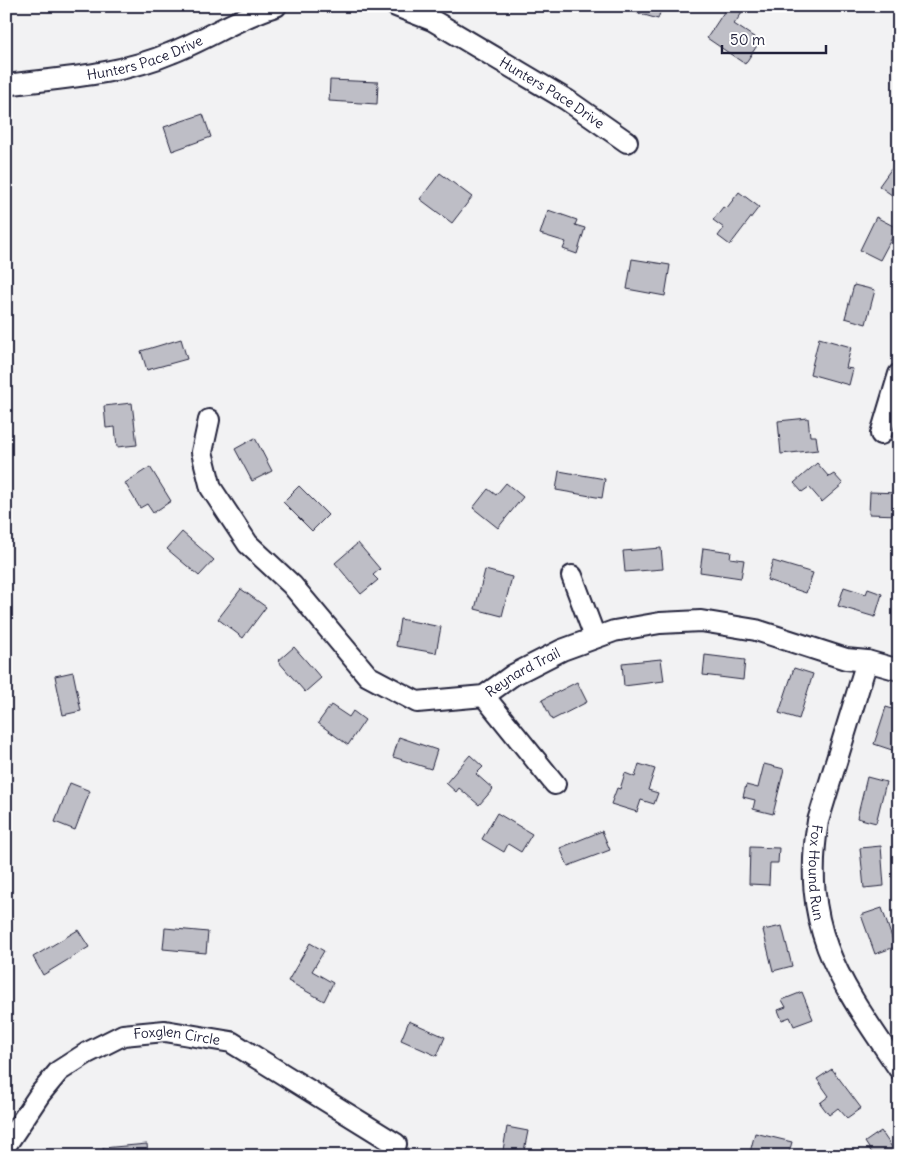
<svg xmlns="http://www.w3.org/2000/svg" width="905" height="1162" font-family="Delius,sans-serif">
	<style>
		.building { fill: #bebec6; stroke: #22223b }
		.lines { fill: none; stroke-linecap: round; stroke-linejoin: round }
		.minor-casing { stroke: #22223b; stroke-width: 24 }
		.minor { stroke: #fff; stroke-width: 20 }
		.labels { text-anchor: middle; stroke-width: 5; stroke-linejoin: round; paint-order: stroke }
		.street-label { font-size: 14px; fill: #22223b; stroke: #fff }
	</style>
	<rect width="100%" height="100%" fill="#f2f2f3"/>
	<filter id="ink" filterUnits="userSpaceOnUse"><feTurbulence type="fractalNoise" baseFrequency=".02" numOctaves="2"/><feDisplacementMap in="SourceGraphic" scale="10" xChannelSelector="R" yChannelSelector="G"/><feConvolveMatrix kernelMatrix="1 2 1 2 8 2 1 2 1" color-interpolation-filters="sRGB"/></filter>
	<g filter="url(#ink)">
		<g class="building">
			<path d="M 625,6 L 662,6 L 658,19 L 624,9 Z"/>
			<path d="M 728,6 L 733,6 L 742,13 L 734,24 L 760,41 L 745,64 L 707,38 Z"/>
			<path d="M 330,80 L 378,82 L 377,104 L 329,101 Z"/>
			<path d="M 203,114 L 211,137 L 172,151 L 164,127 Z"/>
			<path d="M 899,158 L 899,200 L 879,186 Z"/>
			<path d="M 440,173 L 472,197 L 452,223 L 420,199 Z"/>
			<path d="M 739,192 L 759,207 L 730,245 L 718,236 L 724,228 L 713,220 L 723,207 L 726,209 Z"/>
			<path d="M 548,210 L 577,220 L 575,225 L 585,228 L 577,254 L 563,249 L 566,242 L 540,234 Z"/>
			<path d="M 876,217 L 897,228 L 880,260 L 860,250 Z"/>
			<path d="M 632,259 L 670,265 L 665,296 L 627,289 Z"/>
			<path d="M 854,285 L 875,290 L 866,324 L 845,318 Z"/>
			<path d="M 819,338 L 851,347 L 846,368 L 853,369 L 849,385 L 810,374 Z"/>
			<path d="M 181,339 L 187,359 L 147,370 L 141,351 Z"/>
			<path d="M 132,403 L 137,445 L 117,447 L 115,427 L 106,428 L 104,406 Z"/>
			<path d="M 808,418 L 810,436 L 816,436 L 818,450 L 781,454 L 778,421 Z"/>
			<path d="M 255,438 L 272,471 L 252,481 L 235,449 Z"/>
			<path d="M 817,463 L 829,477 L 834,474 L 843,484 L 822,502 L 809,487 L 802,492 L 794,483 Z"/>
			<path d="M 150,467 L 171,501 L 153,513 L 147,504 L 140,508 L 125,483 Z"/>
			<path d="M 559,471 L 605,479 L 602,498 L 556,490 Z"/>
			<path d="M 506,483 L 523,497 L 498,528 L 473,508 L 488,489 L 496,495 Z"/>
			<path d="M 299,486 L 328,515 L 312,531 L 283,502 Z"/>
			<path d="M 870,492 L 899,493 L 899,515 L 869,514 Z"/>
			<path d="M 182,532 L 214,560 L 199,576 L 167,549 Z"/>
			<path d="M 358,543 L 380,569 L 373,575 L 378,580 L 361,594 L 335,563 Z"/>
			<path d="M 661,548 L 663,569 L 625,572 L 623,551 Z"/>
			<path d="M 703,548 L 731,552 L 730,558 L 744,560 L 741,578 L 700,572 Z"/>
			<path d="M 773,561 L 813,573 L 806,593 L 767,580 Z"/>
			<path d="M 485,570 L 512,577 L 502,616 L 475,609 Z"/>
			<path d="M 844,587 L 866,594 L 868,589 L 882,594 L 875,617 L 838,606 Z"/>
			<path d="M 241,589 L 266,607 L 243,638 L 218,619 Z"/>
			<path d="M 400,619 L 441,627 L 436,653 L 396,646 Z"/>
			<path d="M 294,647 L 321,678 L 305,692 L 278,661 Z"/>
			<path d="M 705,655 L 745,660 L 743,680 L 703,675 Z"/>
			<path d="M 661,659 L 664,681 L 624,686 L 622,663 Z"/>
			<path d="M 794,668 L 813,674 L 799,719 L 779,713 Z"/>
			<path d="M 73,672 L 81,711 L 63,715 L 55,676 Z"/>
			<path d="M 577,682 L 587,702 L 552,720 L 542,700 Z"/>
			<path d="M 331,705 L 349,717 L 353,711 L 365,720 L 348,745 L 318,723 Z"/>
			<path d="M 886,707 L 899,711 L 899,739 L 895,751 L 874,744 Z"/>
			<path d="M 399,737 L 437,750 L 431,769 L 393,757 Z"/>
			<path d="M 470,755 L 483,767 L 476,774 L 493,789 L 479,805 L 459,788 L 456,792 L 446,783 Z"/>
			<path d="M 639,764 L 655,769 L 648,790 L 658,793 L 654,804 L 641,800 L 637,812 L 611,804 L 617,788 L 620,789 L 625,773 L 635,777 Z"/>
			<path d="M 764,764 L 784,769 L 773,814 L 753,809 L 755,800 L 743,797 L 746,785 L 758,788 Z"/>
			<path d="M 867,777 L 886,782 L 876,823 L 857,818 Z"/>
			<path d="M 70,783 L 90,791 L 75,830 L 55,822 Z"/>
			<path d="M 497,813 L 532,834 L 521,852 L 508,844 L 504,852 L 482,839 Z"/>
			<path d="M 602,831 L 610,850 L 568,866 L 560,848 Z"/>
			<path d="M 881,846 L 884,886 L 864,888 L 860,848 Z"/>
			<path d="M 750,847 L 779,848 L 778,863 L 770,863 L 769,885 L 749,884 Z"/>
			<path d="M 882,908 L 895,947 L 875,954 L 861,915 Z"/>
			<path d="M 782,926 L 792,966 L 773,971 L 763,930 Z"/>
			<path d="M 165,928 L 208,932 L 206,953 L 163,949 Z"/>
			<path d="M 78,930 L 89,947 L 43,975 L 33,957 Z"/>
			<path d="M 310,943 L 324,951 L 312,971 L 333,983 L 324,1001 L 288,981 Z"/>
			<path d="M 802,992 L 813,1019 L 794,1026 L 790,1017 L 782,1020 L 778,1010 L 786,1007 L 782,1000 Z"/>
			<path d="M 409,1021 L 445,1037 L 437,1056 L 401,1040 Z"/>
			<path d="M 832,1069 L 861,1108 L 847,1118 L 838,1108 L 829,1115 L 820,1103 L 829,1096 L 817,1079 Z"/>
			<path d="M 507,1127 L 528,1131 L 523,1156 L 502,1156 Z"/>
			<path d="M 881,1131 L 898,1156 L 874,1156 L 865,1142 Z"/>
			<path d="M 755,1133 L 792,1142 L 788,1156 L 749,1156 Z"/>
			<path d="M 147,1144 L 148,1156 L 104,1156 L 103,1148 Z"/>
		</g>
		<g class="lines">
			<g class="minor-casing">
				<g id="minor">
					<path id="s1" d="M 396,6 L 432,20 L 567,100 L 627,142"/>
					<path id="s2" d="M 6,85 C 61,78 120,75 171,53 C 207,39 239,17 276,6"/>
					<path id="s3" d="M 209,420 L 202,452 L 211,488 L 248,544 L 292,585 L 368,676 L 417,702 L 484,696 L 513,675 L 562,650 L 614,631 L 660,623 L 701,621 L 756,630 L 846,659 L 867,661 L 899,670"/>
					<path d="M 881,434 L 899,374"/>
					<path d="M 572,576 L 595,637"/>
					<path id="s4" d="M 867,661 L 818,821 C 800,931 841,983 899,1069"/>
					<path d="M 484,696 L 555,784"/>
					<path id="s5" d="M 6,1145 L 40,1094 L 59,1071 L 87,1053 L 123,1035 L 165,1031 L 231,1042 L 396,1144"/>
				</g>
			</g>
			<use href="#minor" class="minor"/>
		</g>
	</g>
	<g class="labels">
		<g class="street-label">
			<text dy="5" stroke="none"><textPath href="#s2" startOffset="142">Hunters Pace Drive</textPath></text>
			<text dy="5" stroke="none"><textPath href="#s1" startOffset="179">Hunters Pace Drive</textPath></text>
			<text dy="5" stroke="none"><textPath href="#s3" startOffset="484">Reynard Trail</textPath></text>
			<text dy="5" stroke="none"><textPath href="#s4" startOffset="219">Fox Hound Run</textPath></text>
			<text dy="5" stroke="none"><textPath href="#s5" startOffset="219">Foxglen Circle</textPath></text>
		</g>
	</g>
	<rect width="905" height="1162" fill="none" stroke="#fff" stroke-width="25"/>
	<rect x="12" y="12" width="880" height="1137" fill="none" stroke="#22223b" stroke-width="2" filter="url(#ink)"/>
	<path d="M722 45v8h104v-8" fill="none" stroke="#22223b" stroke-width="2.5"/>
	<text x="730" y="45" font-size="15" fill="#22223b" stroke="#ffffff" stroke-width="4" paint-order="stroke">50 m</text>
</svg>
